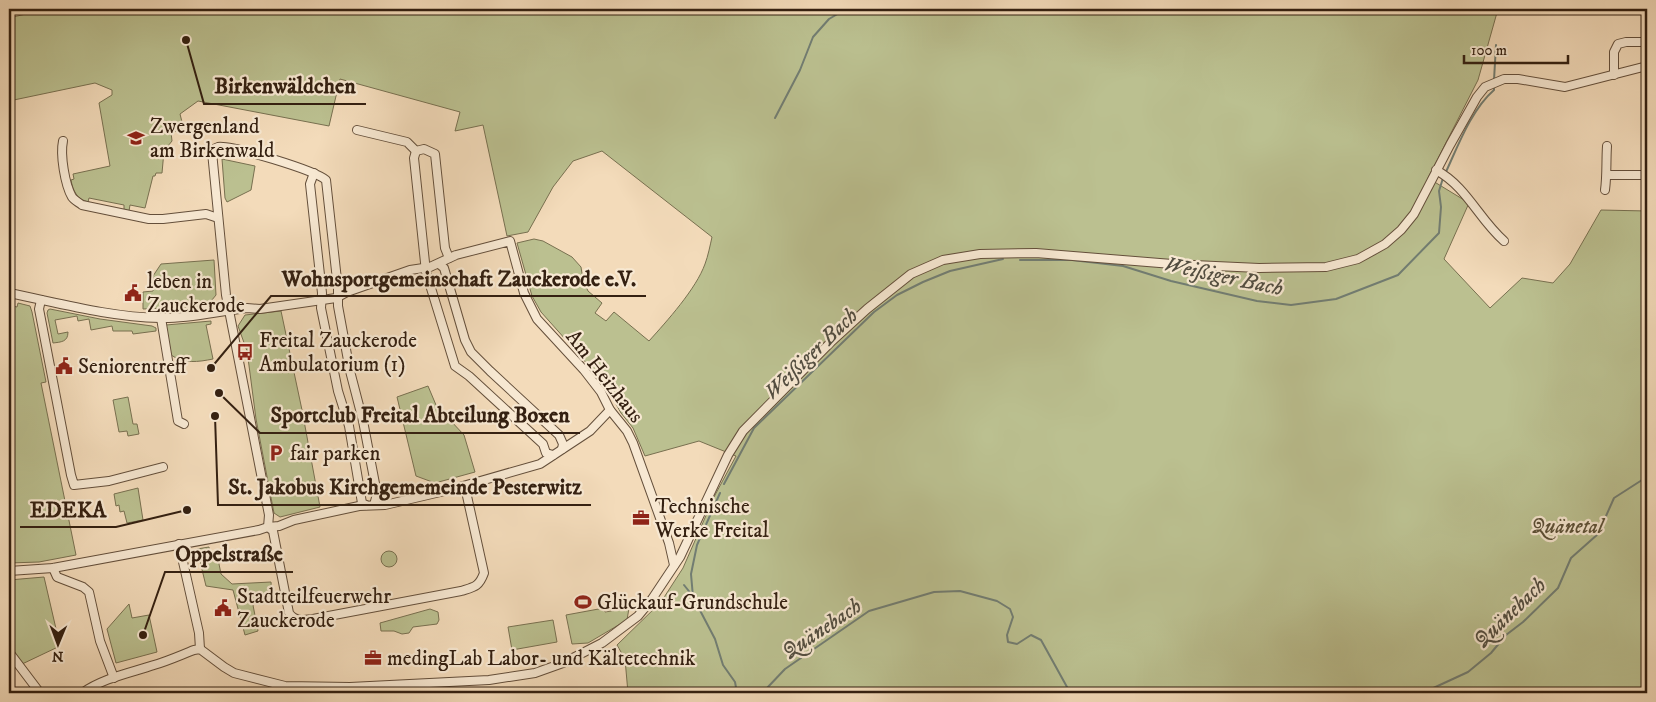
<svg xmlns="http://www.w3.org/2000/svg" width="1656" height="702" font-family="'IM FELL DW Pica',serif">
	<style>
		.green { fill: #bbc090; stroke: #787050 }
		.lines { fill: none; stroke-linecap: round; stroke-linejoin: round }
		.stream { stroke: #727d72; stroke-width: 2 }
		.minor-casing { stroke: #644f3b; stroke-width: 10 }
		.minor { stroke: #f7e8d2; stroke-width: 8 }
		.labels { text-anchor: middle; stroke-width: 4.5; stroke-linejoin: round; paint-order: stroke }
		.poi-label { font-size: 21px; fill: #342011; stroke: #f7e8d2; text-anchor: start }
		.street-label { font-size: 21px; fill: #342011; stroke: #f7e8d2 }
		.park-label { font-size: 21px; font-style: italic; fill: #5c5037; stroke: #f7e8d2 }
		.water-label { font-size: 22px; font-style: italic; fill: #534e41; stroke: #f7e8d2 }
		.leader { fill: none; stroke: #342011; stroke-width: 2 }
		.callout-dot { fill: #342011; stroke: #f7e8d2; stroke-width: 2 }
		.callout-label { font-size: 22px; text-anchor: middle; font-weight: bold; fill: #342011; stroke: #f7e8d2; stroke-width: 4.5; stroke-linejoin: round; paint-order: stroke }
	</style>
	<rect width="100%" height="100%" fill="#f3dbba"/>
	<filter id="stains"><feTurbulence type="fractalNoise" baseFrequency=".004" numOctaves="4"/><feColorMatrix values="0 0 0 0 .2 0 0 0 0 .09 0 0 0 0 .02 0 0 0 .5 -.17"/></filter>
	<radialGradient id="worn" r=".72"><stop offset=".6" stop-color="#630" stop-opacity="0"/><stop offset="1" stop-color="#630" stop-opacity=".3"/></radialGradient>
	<g class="green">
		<path d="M 47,9 L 1498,9 L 1478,80 L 1428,178 L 1469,203 L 1444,259 L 1490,308 L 1522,278 L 1553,283 L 1570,264 L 1601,210 L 1647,211 L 1647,693 L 628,693 L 625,659 L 617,645 L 661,602 L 683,568 L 715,495 L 736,456 L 699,441 L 645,456 L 633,428 L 621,413 L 608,390 L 583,359 L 541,312 L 532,296 L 517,243 L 534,239 L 543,241 L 572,257 L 581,267 L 583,280 L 588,291 L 602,303 L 595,313 L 606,321 L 614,312 L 649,341 C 667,321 696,289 705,264 C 708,256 710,246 712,237 L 602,151 L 573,161 L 553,187 L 528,232 L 507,236 L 483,125 L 455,131 L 460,112 L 340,79 L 329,126 L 198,101 L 180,114 L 184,130 L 171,132 L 172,141 L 164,151 L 162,173 L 156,173 L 155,176 L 153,176 L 145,208 L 130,205 L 129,211 L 124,210 L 124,205 L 89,198 L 88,202 C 77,199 73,191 71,180 L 74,179 L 73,174 L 110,166 L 99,103 L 112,95 L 112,90 L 95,83 L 9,101 L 9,18 Z"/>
		<path d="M 222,159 L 255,166 L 251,190 L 227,202 L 225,198 Z"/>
		<path d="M 214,260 L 216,295 L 207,306 L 143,309 L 143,292 L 153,291 L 153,276 L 161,264 Z"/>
		<path d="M 18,303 L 30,306 L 32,312 L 46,382 L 41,383 L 76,555 L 39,562 L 9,563 L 9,305 L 17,307 Z"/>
		<path d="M 50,309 L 100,319 L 152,326 L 156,328 L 156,331 L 133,334 L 132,331 L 113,331 L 112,326 L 91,330 L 89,319 L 78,321 L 77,316 L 55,320 L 58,334 L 68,332 C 68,342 61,342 53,343 L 47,313 L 48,310 Z"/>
		<path d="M 281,311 L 302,410 L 320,507 L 280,517 L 274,513 L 256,419 L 248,358 L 250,357 L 249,351 L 247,351 L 238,326 L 245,315 Z"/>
		<path d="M 211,321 L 211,324 L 206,325 L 213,359 C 198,362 184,364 171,355 L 166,325 Z"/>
		<path d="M 428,386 L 436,405 L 464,435 L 475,472 L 435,483 L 416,476 L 397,397 Z"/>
		<path d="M 128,397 L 133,424 L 137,424 L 139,434 L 128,436 L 127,431 L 119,432 L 113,400 Z"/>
		<path d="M 138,488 L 143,520 L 127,523 L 124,511 L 120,512 L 119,505 L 116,506 L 114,494 Z"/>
		<path d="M 209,547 L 210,555 L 217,554 L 221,574 L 232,584 L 271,582 L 272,596 L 252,600 L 258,631 L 245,635 L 233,590 L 206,586 L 197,549 Z"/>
		<circle cx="389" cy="559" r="8"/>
		<path d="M 44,577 L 60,646 L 20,665 L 9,649 L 9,580 Z"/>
		<path d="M 129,604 L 132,618 L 149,615 L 157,652 L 116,663 L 107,629 Z"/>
		<path d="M 604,608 L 605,612 L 629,608 L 627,620 L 588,643 L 572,644 L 566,615 Z"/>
		<path d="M 430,609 L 438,612 L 439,620 L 437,624 L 413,627 L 409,633 L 402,634 L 394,631 L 381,631 L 380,623 Z"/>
		<path d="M 553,620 L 557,642 L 512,650 L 508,627 Z"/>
	</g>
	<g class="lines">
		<g class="stream">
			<path d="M 1494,80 L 1496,45"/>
			<path d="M 775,118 L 800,70 L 813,37 L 829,19 L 846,9"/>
			<path d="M 1445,174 C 1458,146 1471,110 1494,90 L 1494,85"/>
			<path d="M 1020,260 L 1072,260 L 1123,266 L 1171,281 L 1257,301 L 1291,305 L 1336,299 L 1398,275 L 1439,233 L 1441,207 L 1439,191 L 1443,178"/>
			<path d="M 9,387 L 10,387"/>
			<path d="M 724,484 L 754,428 L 874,312 L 897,295 L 923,282 L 950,271 L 1003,259"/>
			<path d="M 720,493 L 697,545 L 691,574 L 693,597 L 715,639 L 723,665 L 735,682 L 737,693"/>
			<path d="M 684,585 L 692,595"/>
			<path d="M 759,693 L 767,688 L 785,669 L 869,611 L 934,592 L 960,591 L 997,601 L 1010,609 L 1013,617 L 1007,635 L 1008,642 L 1017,644 L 1031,635 L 1041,640 L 1067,687 L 1068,693"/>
			<path d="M 1061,693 L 1066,688"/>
			<path d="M 1428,693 L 1429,690 L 1468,672 L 1491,653 L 1506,635 L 1523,622 L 1558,588 L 1571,558 L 1598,534 L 1614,498 L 1642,480 L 1647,468"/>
		</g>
		<g class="minor-casing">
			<g id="minor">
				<path d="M 1614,75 L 1614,52 L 1618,44 L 1626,42 L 1647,42"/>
				<path d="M 357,130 L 407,142 L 416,151"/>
				<path d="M 63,141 C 60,155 65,185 72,197 C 74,200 78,202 82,205 L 149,219 L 163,219 L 206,214 L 218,218"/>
				<path d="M 416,151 L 414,158 L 426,272 L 455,366 L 469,376 L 543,444 L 546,453 L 553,455"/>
				<path d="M 416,151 L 424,149 L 435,154 L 445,248 L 449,258"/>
				<path d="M 1436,170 C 1467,187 1478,218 1504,241"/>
				<path d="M 314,173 L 310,184 L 322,293 L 321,308 L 338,391 L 349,426 L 362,503 L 366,505"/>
				<path d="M 1608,175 L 1647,175"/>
				<path d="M 1605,190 C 1607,175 1606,162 1607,146"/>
				<path d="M 439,264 L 444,268 L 465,340 L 471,352 L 490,371 L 559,435 L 563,444 L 562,449"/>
				<path d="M 9,293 C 59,303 109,317 160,318 C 189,319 218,311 247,308 L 260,309 L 336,298 L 347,292 L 410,270 L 430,267 L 456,255 L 510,241 L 524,293 L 537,319 L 584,370 L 601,392 L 610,410 L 627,431 L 633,443 L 669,543 L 674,565"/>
				<path d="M 41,300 L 39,309 L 71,475 L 74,485 L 109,481 L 163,467"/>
				<path d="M 161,318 L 178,421 L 184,424"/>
				<path d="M 268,527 L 269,515 L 226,295 L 212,152 C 215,149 214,148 218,147 C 232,145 314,170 326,180 L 338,289 L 338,306 L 350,371 L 363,421 L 377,494 L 374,505"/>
				<path d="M 268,527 L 273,531 L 289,613 C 296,623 307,620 318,618 L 461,591 C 474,587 479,587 484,573 L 465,487"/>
				<path d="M 179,544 L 199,633 L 200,649"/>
				<path d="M 53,568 L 57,577 L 83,587 L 89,592 L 100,641 L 114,678"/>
				<path d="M 9,571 L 53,568 L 259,530 L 268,527 L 279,526 L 294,520 L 359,506 L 385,505 L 449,490 L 540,464 L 590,431 L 610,410"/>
				<path d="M 9,652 L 40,693"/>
				<path d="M 82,693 C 103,678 130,673 154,665 C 168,661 181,655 194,650 L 200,649 L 224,667 L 234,673 L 285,686 L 350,687 L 489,680 L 535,673 L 563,663 L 602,643 L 638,616 L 652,599 L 680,557 L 728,455 L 743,431 L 832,341 L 867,309 L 911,274 L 943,260 L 980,254 L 1036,253 L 1172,264 L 1259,268 L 1326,267 L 1358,259 L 1385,244 L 1401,230 L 1414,214 L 1450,145 L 1477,97 L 1485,87 L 1504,79 L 1518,79 L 1565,87 L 1647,66"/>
			</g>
		</g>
		<use href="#minor" class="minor"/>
	</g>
	<defs>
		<g id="school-bare" transform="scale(1.35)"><path d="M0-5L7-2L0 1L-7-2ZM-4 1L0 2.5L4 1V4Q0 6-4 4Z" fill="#8f2418" stroke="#f7e8d2" stroke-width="2.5" paint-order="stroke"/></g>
		<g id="civic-bare" transform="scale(1.35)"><path d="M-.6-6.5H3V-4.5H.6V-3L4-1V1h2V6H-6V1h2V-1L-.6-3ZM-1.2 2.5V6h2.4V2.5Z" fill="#8f2418" stroke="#f7e8d2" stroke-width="2.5" paint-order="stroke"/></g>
		<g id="bus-bare" transform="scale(1.35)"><path d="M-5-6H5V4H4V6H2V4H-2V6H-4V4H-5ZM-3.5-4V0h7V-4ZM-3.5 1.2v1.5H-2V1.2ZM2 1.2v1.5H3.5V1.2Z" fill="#8f2418" stroke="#f7e8d2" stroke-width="2.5" paint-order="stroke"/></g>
		<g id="parking-bare" transform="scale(1.35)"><path d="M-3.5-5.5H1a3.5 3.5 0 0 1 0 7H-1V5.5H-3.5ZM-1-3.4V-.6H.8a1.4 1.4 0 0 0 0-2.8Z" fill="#8f2418" stroke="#f7e8d2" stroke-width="2.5" paint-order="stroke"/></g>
		<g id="office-bare" transform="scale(1.35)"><path d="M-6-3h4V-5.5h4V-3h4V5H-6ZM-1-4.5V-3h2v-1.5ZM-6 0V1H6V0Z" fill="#8f2418" stroke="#f7e8d2" stroke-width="2.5" paint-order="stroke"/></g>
		<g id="stadium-bare" transform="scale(1.35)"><path d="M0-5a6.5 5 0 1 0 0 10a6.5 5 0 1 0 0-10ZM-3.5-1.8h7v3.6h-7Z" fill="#8f2418" stroke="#f7e8d2" stroke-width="2.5" paint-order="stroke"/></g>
	</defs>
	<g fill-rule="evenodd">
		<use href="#school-bare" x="136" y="138"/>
		<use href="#civic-bare" x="133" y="293"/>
		<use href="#bus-bare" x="245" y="352"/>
		<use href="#civic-bare" x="64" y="366"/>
		<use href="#parking-bare" x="276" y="453"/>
		<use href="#office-bare" x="641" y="518"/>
		<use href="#stadium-bare" x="583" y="602"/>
		<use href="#civic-bare" x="223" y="608"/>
		<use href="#office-bare" x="373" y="658"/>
	</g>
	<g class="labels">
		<g class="poi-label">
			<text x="150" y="133">Zwergenland<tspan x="150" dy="24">am Birkenwald</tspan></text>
			<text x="147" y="288">leben in<tspan x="147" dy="24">Zauckerode</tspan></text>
			<text x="259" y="347">Freital Zauckerode<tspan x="259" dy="24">Ambulatorium (1)</tspan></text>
			<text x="78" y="373">Seniorentreff</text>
			<text x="290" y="460">fair parken</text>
			<text x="655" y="513">Technische<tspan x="655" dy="24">Werke Freital</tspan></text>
			<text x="237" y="603">Stadtteilfeuerwehr<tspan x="237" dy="24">Zauckerode</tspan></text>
			<text x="597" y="609">Glückauf-Grundschule</text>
			<text x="387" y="665">medingLab Labor- und Kältetechnik</text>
		</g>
		<g class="street-label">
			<text transform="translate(605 376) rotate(52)" y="7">Am Heizhaus</text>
		</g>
		<g class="park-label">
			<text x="1567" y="533">Quänetal</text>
		</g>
		<g class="water-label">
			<text transform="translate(1224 275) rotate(12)" y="8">Weißiger Bach</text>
			<text transform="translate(810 353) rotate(-44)" y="8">Weißiger Bach</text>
			<text transform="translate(1509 612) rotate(-44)" y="8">Quänebach</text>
			<text transform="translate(821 628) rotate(-34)" y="8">Quänebach</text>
		</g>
	</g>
	<path class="leader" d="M186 40L204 104H366M211 368L271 296H646M219 393L260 433H580M215 416L218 505H591M187 510L116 527H20M143 635L165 572H293"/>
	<g class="callout-dot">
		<circle cx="186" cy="40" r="5"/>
		<circle cx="211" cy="368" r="5"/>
		<circle cx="219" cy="393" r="5"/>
		<circle cx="215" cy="416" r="5"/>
		<circle cx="187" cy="510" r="5"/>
		<circle cx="143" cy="635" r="5"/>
	</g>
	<g class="callout-label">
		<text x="285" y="93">Birkenwäldchen</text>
		<text x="459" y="286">Wohnsportgemeinschaft Zauckerode e.V.</text>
		<text x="420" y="422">Sportclub Freital Abteilung Boxen</text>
		<text x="405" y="494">St. Jakobus Kirchgememeinde Pesterwitz</text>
		<text x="68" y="517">EDEKA</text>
		<text x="229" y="561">Oppelstraße</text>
	</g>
	<rect width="1656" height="702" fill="none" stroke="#f3dbba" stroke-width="30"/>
	<rect x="10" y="10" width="1636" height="682" fill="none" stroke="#342011" stroke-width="2.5"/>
	<rect x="15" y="15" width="1626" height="672" fill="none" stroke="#342011"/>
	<g transform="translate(58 644) rotate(181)" stroke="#f7e8d2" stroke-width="4" paint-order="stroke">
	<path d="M0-4L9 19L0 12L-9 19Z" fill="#342011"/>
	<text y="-8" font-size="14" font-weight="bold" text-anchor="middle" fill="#342011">N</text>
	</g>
	<path d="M1464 55v8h104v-8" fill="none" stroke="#342011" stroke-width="2.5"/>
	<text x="1471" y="55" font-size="15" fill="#342011" stroke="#f7e8d2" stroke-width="4" paint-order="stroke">100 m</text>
	<rect width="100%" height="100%" filter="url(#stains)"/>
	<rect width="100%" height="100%" fill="url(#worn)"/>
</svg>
